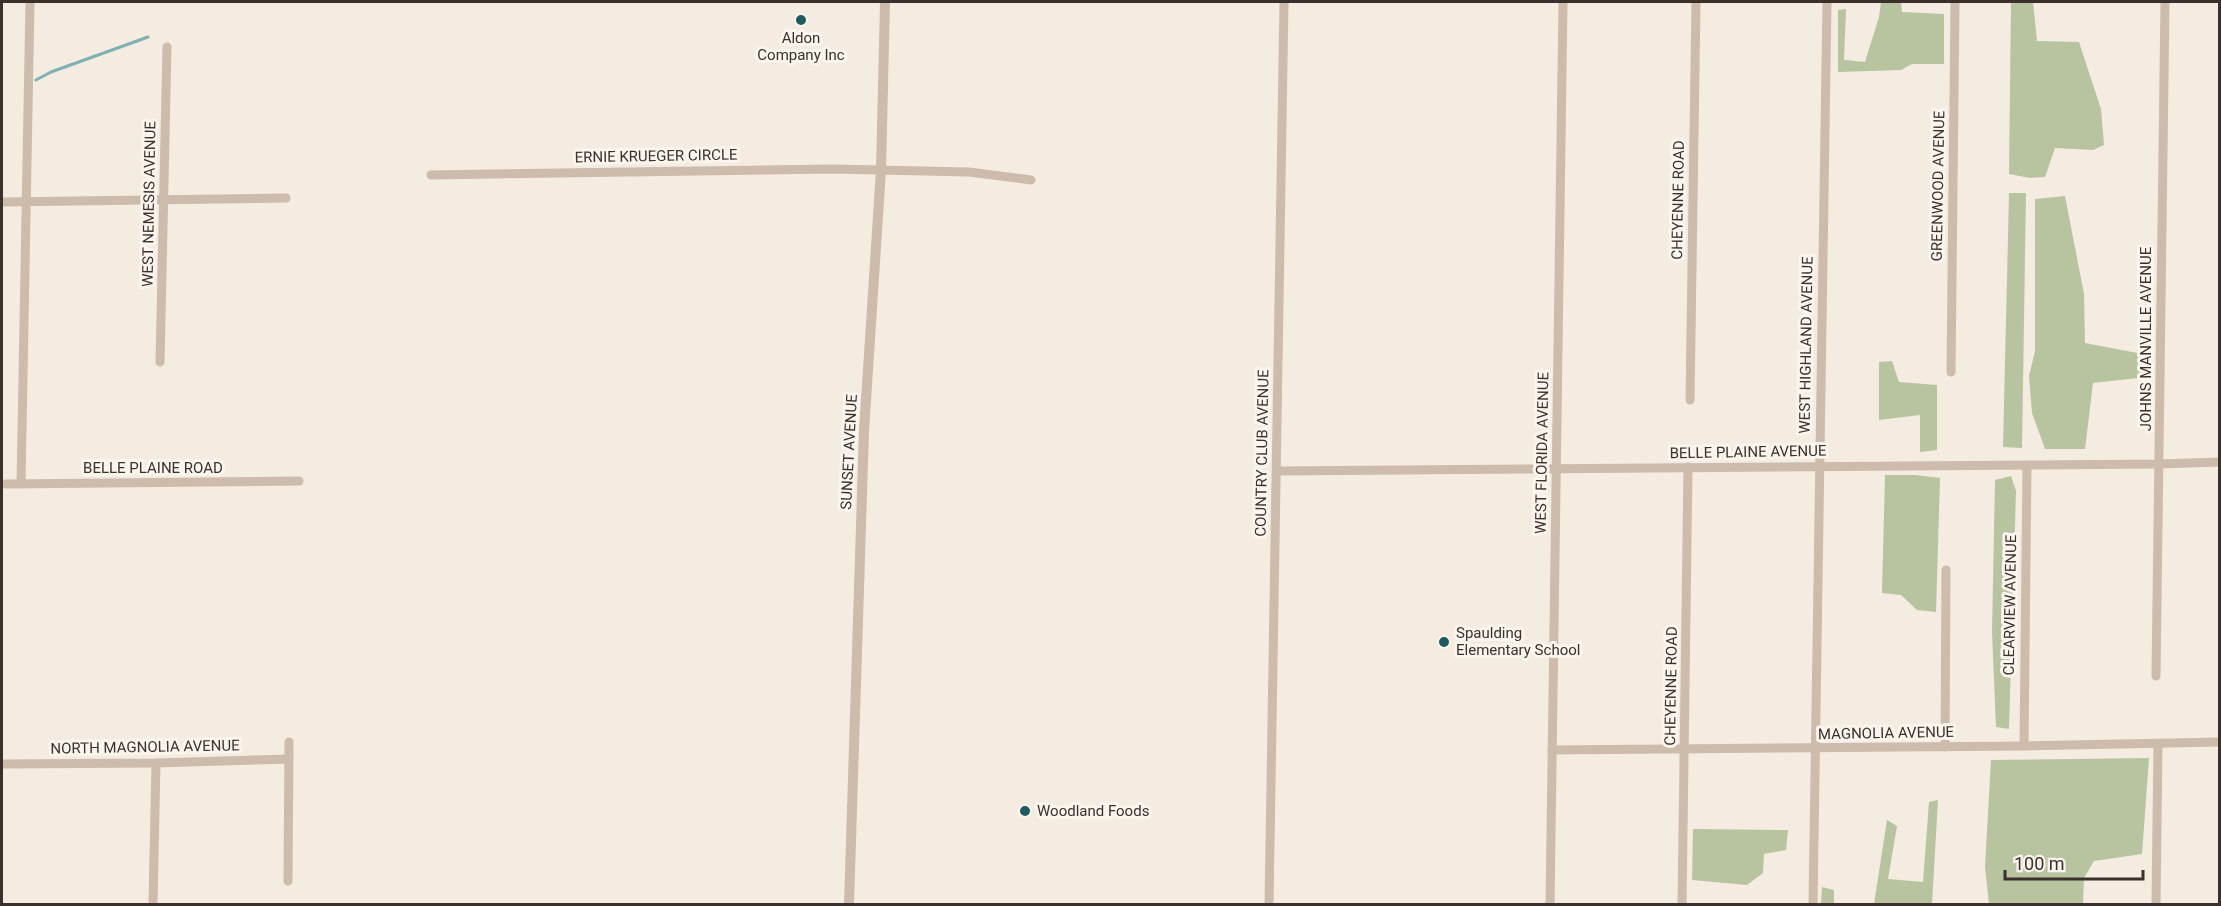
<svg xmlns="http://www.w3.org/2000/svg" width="2221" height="906" font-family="Roboto,sans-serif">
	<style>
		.green { fill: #b8c4a0 }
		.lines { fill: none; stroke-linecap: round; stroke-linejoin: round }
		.stream { stroke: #7fb0b2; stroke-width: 3 }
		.minor { stroke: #cdbbac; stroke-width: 9 }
		.tertiary { stroke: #cdbbac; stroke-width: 10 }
		.poi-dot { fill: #1f5a5e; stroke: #fbf5ee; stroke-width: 2 }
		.labels { text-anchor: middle; stroke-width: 6; stroke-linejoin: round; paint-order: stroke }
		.poi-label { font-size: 15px; fill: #3b302b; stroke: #fbf5ee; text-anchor: start }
		.street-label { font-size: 15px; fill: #3b302b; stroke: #fbf5ee }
	</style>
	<rect width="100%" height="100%" fill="#f4ebe1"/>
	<g class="green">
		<path d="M 1881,2 L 1901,2 L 1902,12 L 1944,14 L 1944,64 L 1912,64 L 1901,70 L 1838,72 L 1838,10 L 1846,9 L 1844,60 L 1865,62 L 1879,17 Z"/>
		<path d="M 2011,2 L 2033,2 L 2037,41 L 2079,42 L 2101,109 L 2104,145 L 2093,150 L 2055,148 L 2045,177 L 2030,178 L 2009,174 Z"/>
		<path d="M 2009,193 L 2026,193 L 2022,448 L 2003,447 Z"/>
		<path d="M 2065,196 L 2084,294 L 2085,343 L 2148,355 L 2147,377 L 2093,383 L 2085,449 L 2045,449 L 2032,413 L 2029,376 L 2035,351 L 2035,199 Z"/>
		<path d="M 1892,361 L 1899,382 L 1937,385 L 1937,450 L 1920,452 L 1920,415 L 1879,420 L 1879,362 Z"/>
		<path d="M 1885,475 L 1915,475 L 1940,478 L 1936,612 L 1917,610 L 1901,595 L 1882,593 Z"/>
		<path d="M 2011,476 L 2016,491 L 2009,729 L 1996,727 L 1992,632 L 1995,480 Z"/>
		<path d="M 2149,758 L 2142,854 L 2094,861 L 2084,878 L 2083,904 L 1989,904 L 1985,867 L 1991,760 Z"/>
		<path d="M 1938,800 L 1932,904 L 1874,904 L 1887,820 L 1897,826 L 1888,879 L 1923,882 L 1929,802 Z"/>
		<path d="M 1693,829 L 1788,830 L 1786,850 L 1764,854 L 1763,873 L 1747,885 L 1692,880 Z"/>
		<path d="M 1822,887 L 1834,890 L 1834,904 L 1821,904 Z"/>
	</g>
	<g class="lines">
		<path class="stream" d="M 36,80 L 51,72 L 148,37"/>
		<g class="minor">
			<path d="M 431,175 L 834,169 L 969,172 L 1031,180"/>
			<path d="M 2,202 L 286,198"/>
			<path d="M 160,362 L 167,47"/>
			<path d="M 1951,372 L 1955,2"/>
			<path d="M 1690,400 L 1696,2"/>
			<path d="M 1277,471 L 2160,464 L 2220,462"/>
			<path d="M 6,484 L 299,481"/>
			<path d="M 21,484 L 30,2"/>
			<path d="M 2156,676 L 2165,2"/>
			<path d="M 2024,746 L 2027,465"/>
			<path d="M 1945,747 L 1946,570"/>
			<path d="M 1552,750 L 2024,746 L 2220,742"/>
			<path d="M 2,764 L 156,763 L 289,759"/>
			<path d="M 288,881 L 289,742"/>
			<path d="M 153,904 L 156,763"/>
			<path d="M 1269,904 L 1284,2"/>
			<path d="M 1550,904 L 1563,2"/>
			<path d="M 1682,904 L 1688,467"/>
			<path d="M 1813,904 L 1827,2"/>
			<path d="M 2156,904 L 2158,745"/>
		</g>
		<path class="tertiary" d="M 849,904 L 864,431 L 881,170 L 885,2"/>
	</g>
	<g class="poi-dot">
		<circle cx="801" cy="20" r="6"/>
		<circle cx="1444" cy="642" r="6"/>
		<circle cx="1025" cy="811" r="6"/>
	</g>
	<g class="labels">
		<g class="poi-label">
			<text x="801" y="43" text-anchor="middle">Aldon<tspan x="801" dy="17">Company Inc</tspan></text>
			<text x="1456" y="638">Spaulding<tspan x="1456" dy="17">Elementary School</tspan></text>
			<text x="1037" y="816">Woodland Foods</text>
		</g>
		<g class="street-label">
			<text transform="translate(656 156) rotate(-1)" y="5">ERNIE KRUEGER CIRCLE</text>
			<text transform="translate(1938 186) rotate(-89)" y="5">GREENWOOD AVENUE</text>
			<text transform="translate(1678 200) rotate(-89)" y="5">CHEYENNE ROAD</text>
			<text transform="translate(149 204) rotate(-89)" y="5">WEST NEMESIS AVENUE</text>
			<text transform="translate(2146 339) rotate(-90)" y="5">JOHNS MANVILLE AVENUE</text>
			<text transform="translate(1806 345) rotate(-89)" y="5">WEST HIGHLAND AVENUE</text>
			<text transform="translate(849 452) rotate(-87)" y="5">SUNSET AVENUE</text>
			<text transform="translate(1748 452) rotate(-1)" y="5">BELLE PLAINE AVENUE</text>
			<text transform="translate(1262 453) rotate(-89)" y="5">COUNTRY CLUB AVENUE</text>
			<text transform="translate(1542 453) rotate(-89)" y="5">WEST FLORIDA AVENUE</text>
			<text x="153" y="473">BELLE PLAINE ROAD</text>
			<text transform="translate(2010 605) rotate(-89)" y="5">CLEARVIEW AVENUE</text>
			<text transform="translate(1671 686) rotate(-89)" y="5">CHEYENNE ROAD</text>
			<text transform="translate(1886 733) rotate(-1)" y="5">MAGNOLIA AVENUE</text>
			<text transform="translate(145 747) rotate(-1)" y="5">NORTH MAGNOLIA AVENUE</text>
		</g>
	</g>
	<rect width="2221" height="906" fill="none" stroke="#3b302b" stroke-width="6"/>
	<path d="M2005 870v9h138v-9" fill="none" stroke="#3b302b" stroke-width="3"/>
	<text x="2014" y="870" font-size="18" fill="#3b302b" stroke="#fbf5ee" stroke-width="4.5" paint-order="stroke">100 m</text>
</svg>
